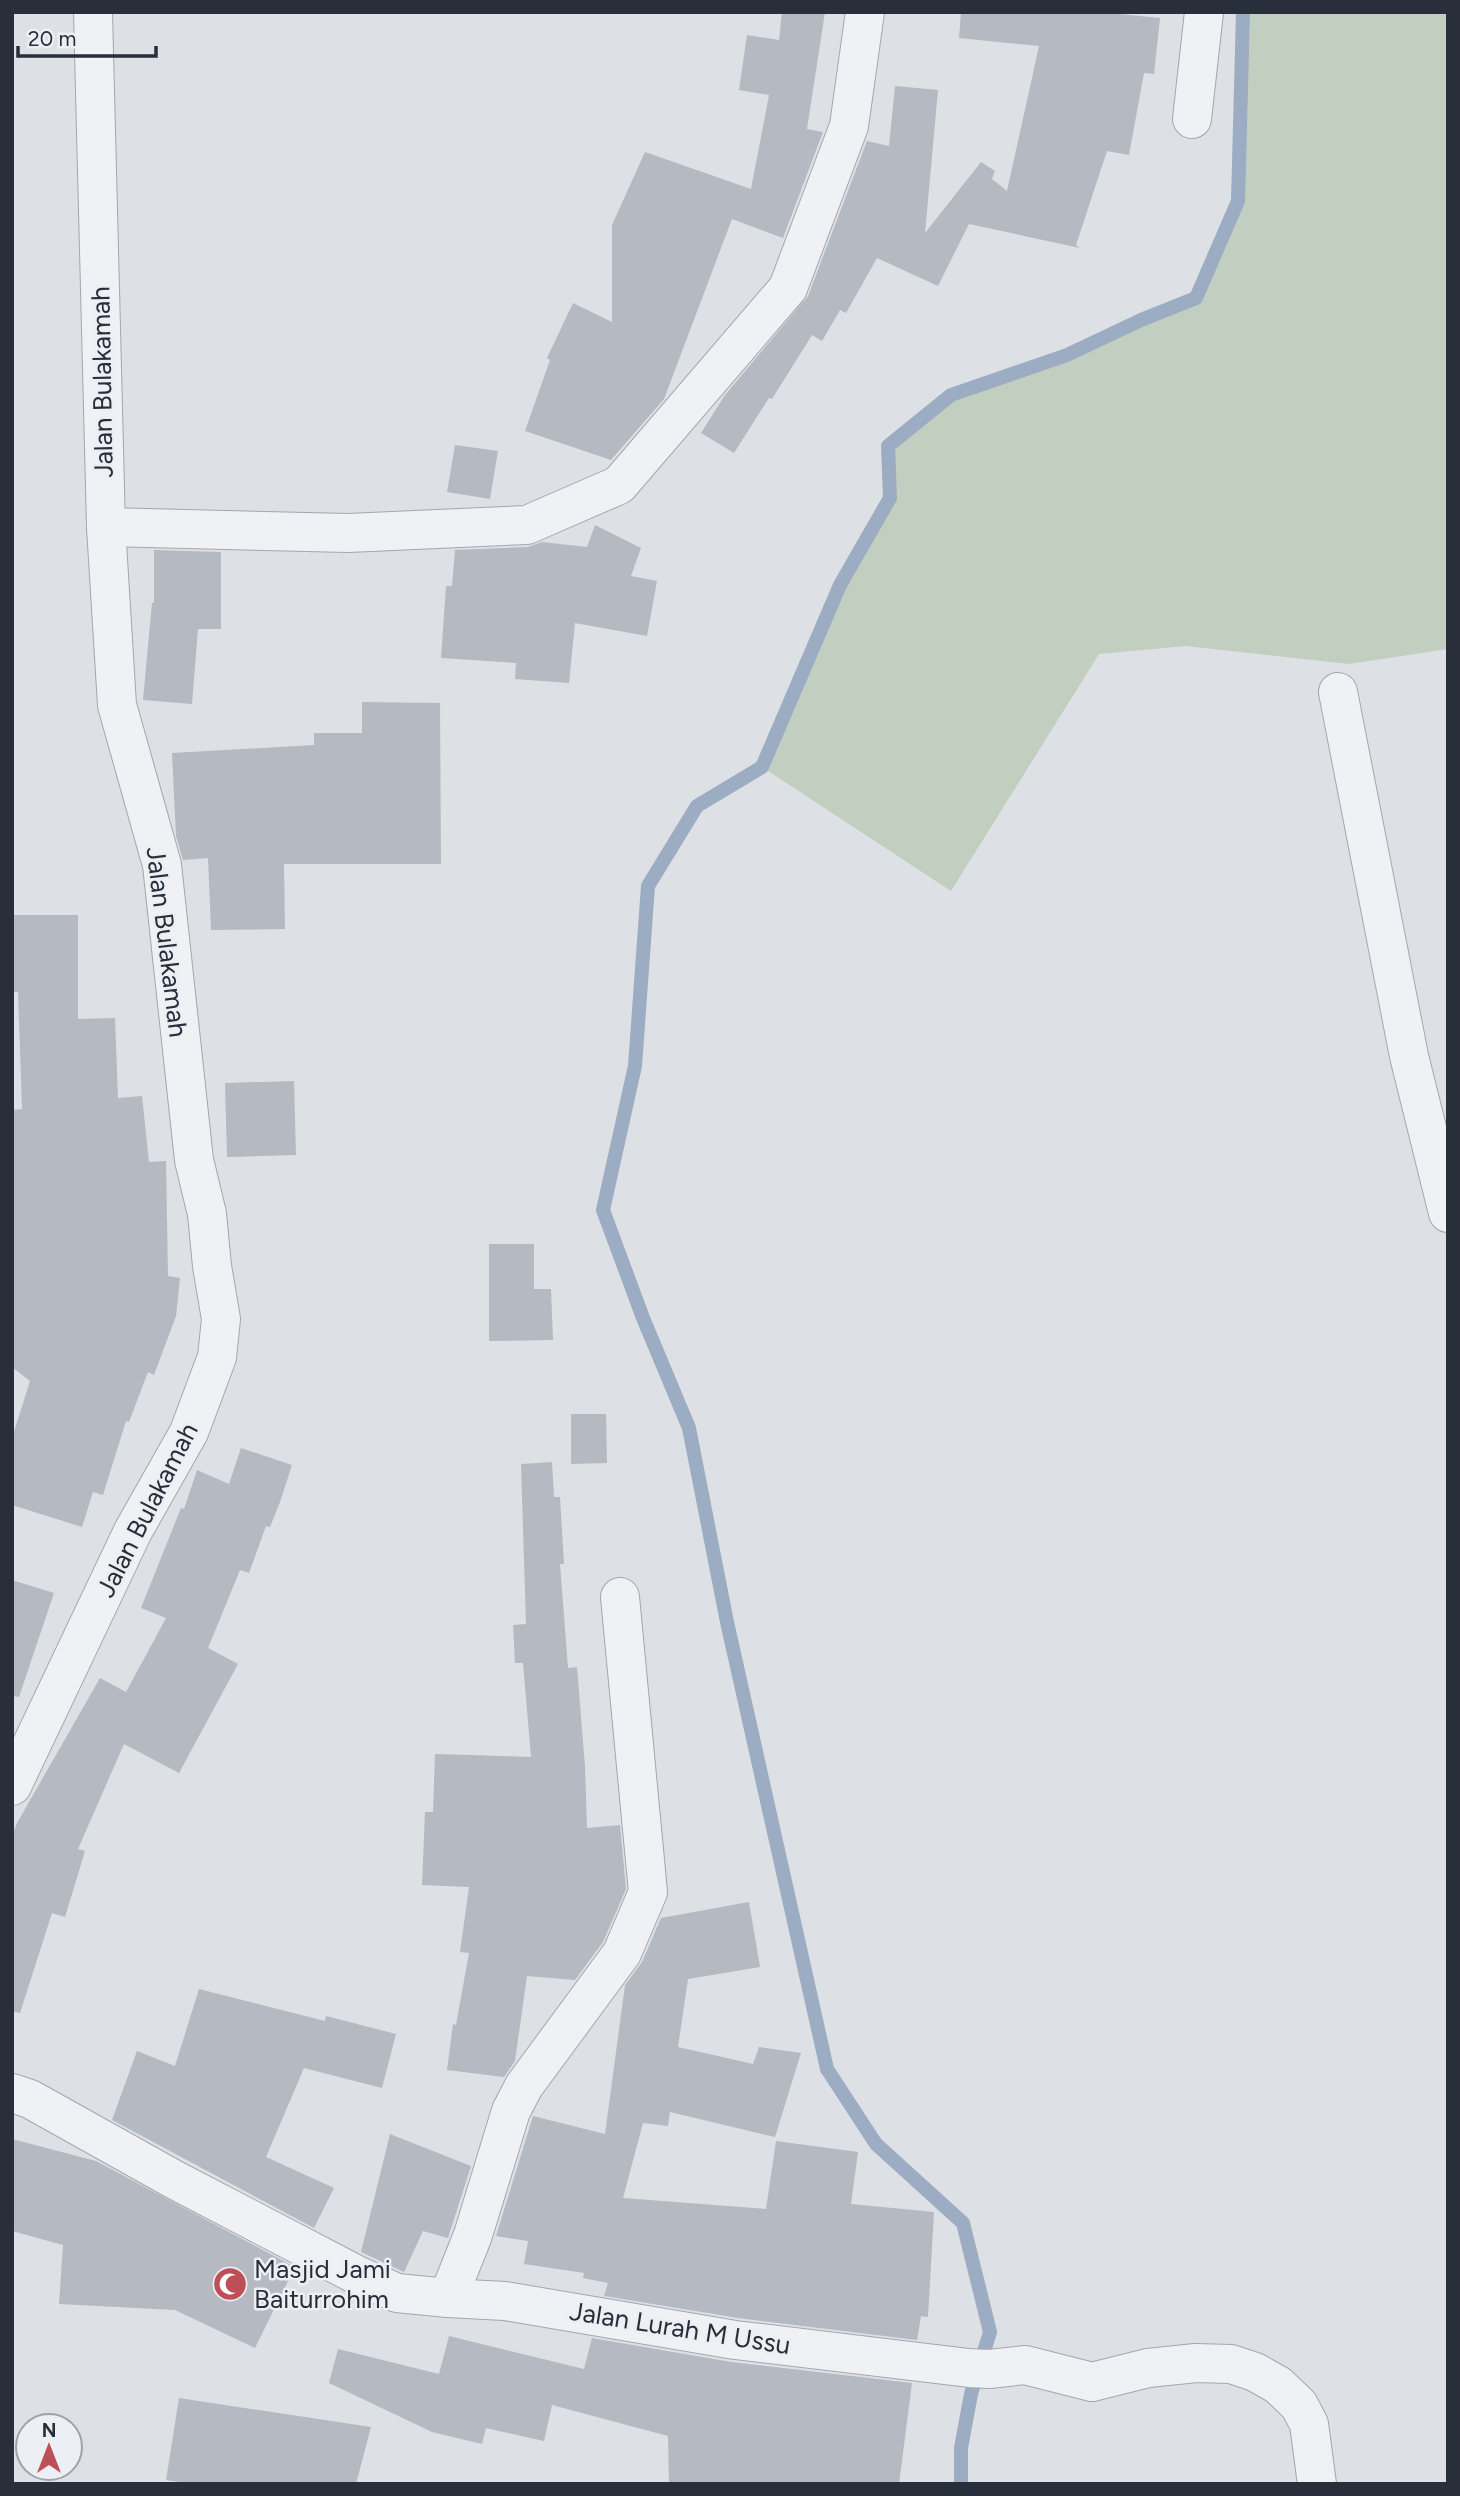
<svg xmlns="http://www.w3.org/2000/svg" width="1460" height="2496" font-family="Figtree,sans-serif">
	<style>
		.green { fill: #c2cebf }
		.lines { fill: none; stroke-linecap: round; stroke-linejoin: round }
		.stream { stroke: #9cacc2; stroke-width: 14 }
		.building { fill: #b5b9c1 }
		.minor-casing { stroke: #a3a7ae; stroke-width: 40 }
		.minor { stroke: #eff1f4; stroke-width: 38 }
		.labels { text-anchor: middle; stroke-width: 5; stroke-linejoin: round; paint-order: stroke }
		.street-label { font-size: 26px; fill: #282e3a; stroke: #eceff3 }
		.poi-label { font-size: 26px; fill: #282e3a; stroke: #eceff3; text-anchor: start }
	</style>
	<rect width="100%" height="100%" fill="#dde0e5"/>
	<path class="green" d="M 1243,12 L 1448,12 L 1448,649 L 1349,664 L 1186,646 L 1099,654 L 951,891 L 762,767 L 840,585 L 890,498 L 888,446 L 951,395 L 1067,355 L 1196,298 L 1238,201 Z"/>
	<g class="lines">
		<path class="stream" d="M 961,2484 L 961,2448 L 971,2394 L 990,2332 L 963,2223 L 876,2144 L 827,2069 L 727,1622 L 689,1428 L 643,1318 L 603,1210 L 635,1066 L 648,886 L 697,806 L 762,767 L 840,585 L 890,498 L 888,446 L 951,395 L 1067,355 L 1141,320 L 1196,298 L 1238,201 L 1243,12"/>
	</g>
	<g class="building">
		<path d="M 782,12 L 825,12 L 807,129 L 823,132 L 783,238 L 732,219 L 664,399 L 611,460 L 525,431 L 550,360 L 547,358 L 573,303 L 612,322 L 612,225 L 645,152 L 751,189 L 769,95 L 739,90 L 747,35 L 779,40 Z"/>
		<path d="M 961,12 L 1099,12 L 1160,18 L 1154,74 L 1144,73 L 1129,155 L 1107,151 L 1076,245 L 1080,248 L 969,224 L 938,286 L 877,258 L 846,313 L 840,310 L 822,341 L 812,335 L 772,399 L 769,398 L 734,453 L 701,433 L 725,395 L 808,296 L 867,141 L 889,146 L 895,86 L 938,90 L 925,233 L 981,162 L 995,171 L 992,179 L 1007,191 L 1039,46 L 959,38 Z"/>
		<path d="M 455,445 L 498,451 L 490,499 L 447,492 Z"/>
		<path d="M 595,525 L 641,548 L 631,576 L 657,581 L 647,636 L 575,623 L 569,683 L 515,679 L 516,663 L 441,658 L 446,586 L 452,586 L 455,550 L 528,547 L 542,542 L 587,547 Z"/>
		<path d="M 154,550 L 221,552 L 221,629 L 198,629 L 192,704 L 143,700 L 152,603 L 154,603 Z"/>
		<path d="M 362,702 L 440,703 L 441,864 L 284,864 L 285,929 L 211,930 L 208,858 L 183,860 L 176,836 L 172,753 L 314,745 L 314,733 L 362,733 Z"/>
		<path d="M 12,915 L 78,915 L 78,1019 L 115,1018 L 118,1098 L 142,1096 L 149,1162 L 166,1161 L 168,1276 L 180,1278 L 176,1316 L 154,1375 L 148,1372 L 129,1422 L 126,1421 L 103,1495 L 93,1492 L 82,1527 L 12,1505 L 12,1438 L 30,1381 L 12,1367 L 12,1110 L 22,1109 L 18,992 L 12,992 Z"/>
		<path d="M 294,1081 L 296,1155 L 227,1157 L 225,1083 Z"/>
		<path d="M 489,1244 L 534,1244 L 534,1289 L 551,1289 L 553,1340 L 489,1341 Z"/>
		<path d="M 571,1414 L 606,1414 L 607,1463 L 571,1464 Z"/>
		<path d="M 241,1448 L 292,1465 L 280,1502 L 270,1527 L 266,1526 L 249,1573 L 240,1570 L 208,1648 L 238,1664 L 179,1773 L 124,1744 L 78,1849 L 85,1851 L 65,1917 L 52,1913 L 20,2013 L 12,2011 L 12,1836 L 17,1823 L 100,1678 L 126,1692 L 166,1618 L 141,1608 L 181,1508 L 184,1509 L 197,1470 L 229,1484 Z"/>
		<path d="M 552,1462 L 554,1497 L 560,1497 L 564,1564 L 560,1564 L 568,1668 L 577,1667 L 585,1766 L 587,1828 L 620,1825 L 626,1889 L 603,1942 L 575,1980 L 527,1976 L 515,2061 L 504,2077 L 447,2070 L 453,2024 L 456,2025 L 469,1953 L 460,1952 L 469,1887 L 422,1885 L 425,1812 L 433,1812 L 435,1754 L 531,1757 L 523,1663 L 515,1663 L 513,1625 L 526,1624 L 521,1464 Z"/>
		<path d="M 12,1580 L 54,1593 L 19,1697 L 12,1696 Z"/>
		<path d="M 749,1902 L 760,1967 L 688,1979 L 678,2047 L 753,2064 L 759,2047 L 801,2053 L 775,2137 L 670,2112 L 668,2126 L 643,2123 L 623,2198 L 766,2209 L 776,2141 L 858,2152 L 851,2204 L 934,2212 L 928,2317 L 921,2316 L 917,2340 L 738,2318 L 604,2296 L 608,2283 L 583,2278 L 584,2273 L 524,2264 L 528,2241 L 496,2236 L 533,2116 L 605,2134 L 625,1985 L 642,1962 L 661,1918 Z"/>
		<path d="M 199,1989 L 325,2021 L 326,2016 L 396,2034 L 382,2088 L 304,2068 L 266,2157 L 334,2188 L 314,2228 L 112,2120 L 137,2051 L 175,2066 Z"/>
		<path d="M 390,2134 L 471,2166 L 448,2238 L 423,2231 L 404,2272 L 361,2252 Z"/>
		<path d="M 12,2139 L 96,2161 L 295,2267 L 255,2348 L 175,2310 L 59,2304 L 63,2245 L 12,2231 Z"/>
		<path d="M 449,2336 L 584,2369 L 592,2338 L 731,2362 L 912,2383 L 899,2484 L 669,2484 L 668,2436 L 552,2405 L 544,2441 L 486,2428 L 482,2444 L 432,2432 L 329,2383 L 338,2349 L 439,2374 Z"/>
		<path d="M 179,2398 L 371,2427 L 356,2484 L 193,2484 L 166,2480 Z"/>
	</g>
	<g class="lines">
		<g class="minor-casing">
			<g id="minor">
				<path d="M 1192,119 L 1204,12"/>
				<path d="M 106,527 L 348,533 L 527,525 L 619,485 L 788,288 L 849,126 L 865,12"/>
				<path d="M 1338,692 L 1409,1056 L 1448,1213"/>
				<path d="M 12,1786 L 133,1531 L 189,1432 L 217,1357 L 221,1319 L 212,1266 L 207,1214 L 194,1160 L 162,865 L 117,705 L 106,527 L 93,12"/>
				<path d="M 12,2093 L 30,2099 L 175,2180 L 357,2275 L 397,2293 L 448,2298 L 505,2301 L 735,2340 L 969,2368 L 989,2369 L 1025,2365 L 1092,2382 L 1148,2368 L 1196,2363 L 1231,2364 L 1255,2372 L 1278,2385 L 1299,2405 L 1309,2424 L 1317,2484"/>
				<path d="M 448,2298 L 473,2235 L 511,2111 L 524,2086 L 622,1953 L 648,1892 L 620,1597"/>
			</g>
		</g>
		<use href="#minor" class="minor"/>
	</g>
	<defs>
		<g id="mosque-disc" transform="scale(1.75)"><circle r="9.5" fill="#be4e58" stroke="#eceff3"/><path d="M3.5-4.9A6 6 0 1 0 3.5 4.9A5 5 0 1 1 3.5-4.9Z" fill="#fff"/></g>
	</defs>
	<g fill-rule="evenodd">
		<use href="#mosque-disc" x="230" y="2284"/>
	</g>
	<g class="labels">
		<g class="street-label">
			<text transform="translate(102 382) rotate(-91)" y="9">Jalan Bulakamah</text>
			<text transform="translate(167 942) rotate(83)" y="9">Jalan Bulakamah</text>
			<text transform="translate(147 1510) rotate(-63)" y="9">Jalan Bulakamah</text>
			<text transform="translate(680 2328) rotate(9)" y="9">Jalan Lurah M Ussu</text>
		</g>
		<g class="poi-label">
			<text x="254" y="2278">Masjid Jami<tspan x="254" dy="30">Baiturrohim</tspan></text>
		</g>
	</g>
	<rect width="1460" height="2496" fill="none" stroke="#282e3a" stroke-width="28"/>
	<g transform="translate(49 2447)"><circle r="33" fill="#eceff3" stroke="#9ea2a9" stroke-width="2"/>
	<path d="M0-5L12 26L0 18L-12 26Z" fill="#be4e58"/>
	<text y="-10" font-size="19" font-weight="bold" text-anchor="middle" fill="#282e3a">N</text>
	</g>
	<path d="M18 46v10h138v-10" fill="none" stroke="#282e3a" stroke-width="3.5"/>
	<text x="28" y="46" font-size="21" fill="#282e3a" stroke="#eceff3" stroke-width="5" paint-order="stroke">20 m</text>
</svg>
